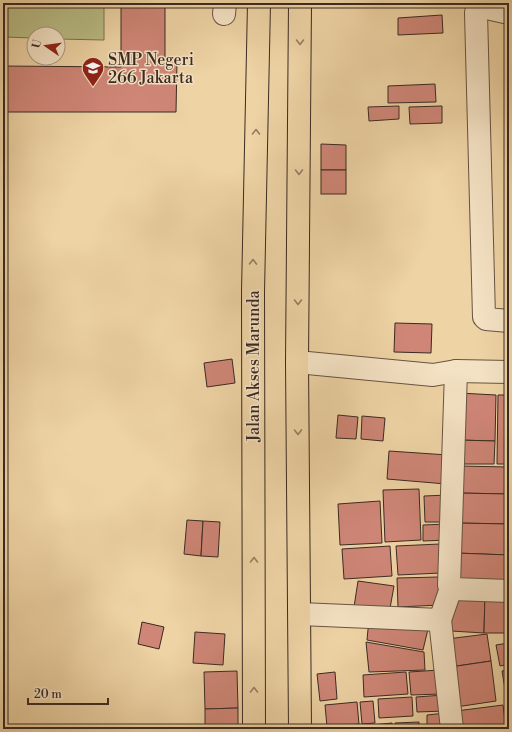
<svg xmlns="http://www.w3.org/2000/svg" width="512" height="732" font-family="'Libre Bodoni',serif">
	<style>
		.green { fill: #b9bc85; stroke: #7a7354 }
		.building { fill: #cf8677; stroke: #3a2a22 }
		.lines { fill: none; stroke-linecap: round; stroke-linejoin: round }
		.minor-casing { stroke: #675442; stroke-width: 24 }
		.primary-casing { stroke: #3a2a22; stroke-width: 24 }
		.minor { stroke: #f4e2c4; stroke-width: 22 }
		.primary { stroke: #eed3a4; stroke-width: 22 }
		.oneway { stroke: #947e63 }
		.labels { text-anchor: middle; stroke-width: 3; stroke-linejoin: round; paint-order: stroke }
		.poi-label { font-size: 16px; fill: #3a2a22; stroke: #f4e2c4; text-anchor: start }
		.street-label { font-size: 16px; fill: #3a2a22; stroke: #f4e2c4 }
	</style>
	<rect width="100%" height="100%" fill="#eed3a4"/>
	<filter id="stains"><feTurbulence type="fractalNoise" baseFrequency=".005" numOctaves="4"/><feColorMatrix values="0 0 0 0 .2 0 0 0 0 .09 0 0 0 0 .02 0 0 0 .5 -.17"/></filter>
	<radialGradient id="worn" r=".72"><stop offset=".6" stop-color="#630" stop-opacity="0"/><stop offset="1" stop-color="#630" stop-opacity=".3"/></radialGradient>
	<path class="green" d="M 3,3 L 104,3 L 104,40 L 58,39 L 58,34 L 34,34 L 34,38 L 3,37 Z"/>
	<g class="building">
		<path d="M 121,3 L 165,3 L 165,60 L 177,61 L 176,112 L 3,112 L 3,66 L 121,67 Z"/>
		<path d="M 442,15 L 443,33 L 398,35 L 398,18 Z"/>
		<path d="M 507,49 L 509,49 L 509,74 L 508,74 Z"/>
		<rect x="508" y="74" width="1" height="29"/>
		<path d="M 435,84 L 436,102 L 388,103 L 388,86 Z"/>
		<rect x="508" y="103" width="1" height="33"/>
		<path d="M 399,106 L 399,119 L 369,121 L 368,107 Z"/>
		<path d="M 442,106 L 442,123 L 410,124 L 409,107 Z"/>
		<path d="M 508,136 L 509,136 L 509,168 Z"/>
		<path d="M 321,144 L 346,145 L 346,170 L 321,170 Z"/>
		<rect x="321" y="170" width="25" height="24"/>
		<path d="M 395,323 L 432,324 L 431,353 L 394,352 Z"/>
		<path d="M 232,359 L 235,383 L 207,387 L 204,363 Z"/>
		<path d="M 459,393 L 496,395 L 495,441 L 458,440 Z"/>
		<path d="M 498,395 L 509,395 L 509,464 L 497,464 Z"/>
		<path d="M 338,415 L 358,417 L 356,439 L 336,438 Z"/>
		<path d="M 362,416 L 385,418 L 383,441 L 361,439 Z"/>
		<path d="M 458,440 L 495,441 L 494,464 L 458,464 Z"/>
		<path d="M 389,451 L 448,455 L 446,484 L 387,479 Z"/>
		<path d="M 459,466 L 509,467 L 509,494 L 458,493 Z"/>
		<path d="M 419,489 L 421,540 L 385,542 L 383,490 Z"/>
		<path d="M 458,493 L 509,494 L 509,524 L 457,523 Z"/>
		<path d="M 448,495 L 448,522 L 425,522 L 424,496 Z"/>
		<path d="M 380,501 L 382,543 L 340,545 L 338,504 Z"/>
		<path d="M 187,520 L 203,521 L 201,556 L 184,554 Z"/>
		<path d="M 203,521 L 220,522 L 218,557 L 201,556 Z"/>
		<path d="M 457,523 L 509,524 L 509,555 L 456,553 Z"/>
		<path d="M 447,524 L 448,540 L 423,541 L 423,525 Z"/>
		<path d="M 440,544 L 441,573 L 398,575 L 396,546 Z"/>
		<path d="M 390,546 L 392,576 L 344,579 L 342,549 Z"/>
		<path d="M 456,553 L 509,555 L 509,587 L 455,586 Z"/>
		<path d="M 439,577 L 440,605 L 398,607 L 397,578 Z"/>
		<path d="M 358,581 L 394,586 L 389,614 L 354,607 Z"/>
		<path d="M 453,591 L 485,592 L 484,633 L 451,631 Z"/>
		<path d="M 485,592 L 509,593 L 509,633 L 484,633 Z"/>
		<path d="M 369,619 L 428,629 L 423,650 L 367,640 Z"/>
		<path d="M 142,622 L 164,627 L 159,649 L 138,644 Z"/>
		<path d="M 195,632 L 225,634 L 223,665 L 193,663 Z"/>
		<path d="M 487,634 L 491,661 L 450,667 L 447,639 Z"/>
		<path d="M 366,642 L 424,652 L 425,670 L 369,672 Z"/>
		<path d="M 509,643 L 509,664 L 500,666 L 496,645 Z"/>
		<path d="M 491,661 L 496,701 L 456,707 L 450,667 Z"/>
		<path d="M 439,670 L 441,694 L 411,695 L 409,672 Z"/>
		<path d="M 509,670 L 509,688 L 505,689 L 502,671 Z"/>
		<path d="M 237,671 L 238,708 L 205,709 L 204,672 Z"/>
		<path d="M 335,672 L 337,699 L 320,701 L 317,674 Z"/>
		<path d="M 406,672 L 408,694 L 364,697 L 363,675 Z"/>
		<path d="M 444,695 L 445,711 L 417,712 L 416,697 Z"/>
		<path d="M 412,697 L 413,716 L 379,718 L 378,699 Z"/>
		<path d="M 507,697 L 509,697 L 509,711 Z"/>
		<path d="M 373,701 L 375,723 L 362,724 L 360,702 Z"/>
		<path d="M 357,702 L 359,724 L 327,727 L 325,705 Z"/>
		<path d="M 503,705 L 506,729 L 458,729 L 456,711 Z"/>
		<path d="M 238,708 L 238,729 L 205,729 L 205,709 Z"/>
		<path d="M 446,713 L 446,729 L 427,729 L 427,715 Z"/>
		<path d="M 419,722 L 419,729 L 396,729 L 395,723 Z"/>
		<path d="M 392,723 L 393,729 L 382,729 L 382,724 Z"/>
		<path d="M 382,724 L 382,729 L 348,729 L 348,727 Z"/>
	</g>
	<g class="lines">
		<g class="minor-casing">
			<g id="minor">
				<path d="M 509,13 L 482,7 L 477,8 L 476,13 L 484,317 L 486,319 L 509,321"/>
				<path d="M 224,14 L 225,3"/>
				<path d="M 297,362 L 433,375 L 456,371 L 509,372"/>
				<path d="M 456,371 L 449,585 L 453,589 L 509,591"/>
				<path d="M 300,614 L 440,620 L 451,588"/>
				<path d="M 440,620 L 452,729"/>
			</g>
		</g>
		<g class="primary-casing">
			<g id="primary">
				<path d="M 300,3 L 297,362 L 300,729"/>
				<path d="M 254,729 L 253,292 L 259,3"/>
			</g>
		</g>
		<use href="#minor" class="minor"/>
		<use href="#primary" class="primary"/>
	</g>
	<defs><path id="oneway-chevron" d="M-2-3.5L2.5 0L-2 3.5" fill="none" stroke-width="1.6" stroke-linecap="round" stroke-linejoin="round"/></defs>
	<g class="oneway">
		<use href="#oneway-chevron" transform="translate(300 42) rotate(90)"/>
		<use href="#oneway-chevron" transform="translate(256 132) rotate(-89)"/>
		<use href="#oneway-chevron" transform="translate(299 172) rotate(90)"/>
		<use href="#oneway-chevron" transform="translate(253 262) rotate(-89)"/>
		<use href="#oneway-chevron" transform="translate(298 302) rotate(90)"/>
		<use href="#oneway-chevron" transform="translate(298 432) rotate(89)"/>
		<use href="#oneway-chevron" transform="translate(254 560) rotate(-90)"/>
		<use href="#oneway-chevron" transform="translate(254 690) rotate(-90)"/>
	</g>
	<defs>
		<g id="school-pin" transform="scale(1.15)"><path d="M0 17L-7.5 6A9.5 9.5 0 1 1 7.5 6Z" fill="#8f2418" stroke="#f4e2c4"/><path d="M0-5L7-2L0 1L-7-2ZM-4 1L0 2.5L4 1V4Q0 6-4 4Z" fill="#fff"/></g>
	</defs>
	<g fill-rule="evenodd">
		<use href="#school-pin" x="93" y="68"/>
	</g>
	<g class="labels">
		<g class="poi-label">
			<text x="108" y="65">SMP Negeri<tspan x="108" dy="18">266 Jakarta</tspan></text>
		</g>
		<g class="street-label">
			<text transform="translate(253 366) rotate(-90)" y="6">Jalan Akses Marunda</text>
		</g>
	</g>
	<rect width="512" height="732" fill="none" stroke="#eed3a4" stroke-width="16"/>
	<rect x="4" y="4" width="504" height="724" fill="none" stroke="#3a2a22" stroke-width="2"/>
	<rect x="8" y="8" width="496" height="716" fill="none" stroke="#3a2a22"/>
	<g transform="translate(46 46) rotate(283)"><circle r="19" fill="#f4e2c4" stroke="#aa9883"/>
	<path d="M0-3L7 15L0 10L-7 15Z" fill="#8f2418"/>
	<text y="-6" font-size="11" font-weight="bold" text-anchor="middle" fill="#3a2a22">U</text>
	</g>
	<path d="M28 698v6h80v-6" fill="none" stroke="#3a2a22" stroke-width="2"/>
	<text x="34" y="698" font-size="12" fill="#3a2a22" stroke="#f4e2c4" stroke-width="3" paint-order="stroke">20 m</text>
	<rect width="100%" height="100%" filter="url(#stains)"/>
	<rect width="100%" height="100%" fill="url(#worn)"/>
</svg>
